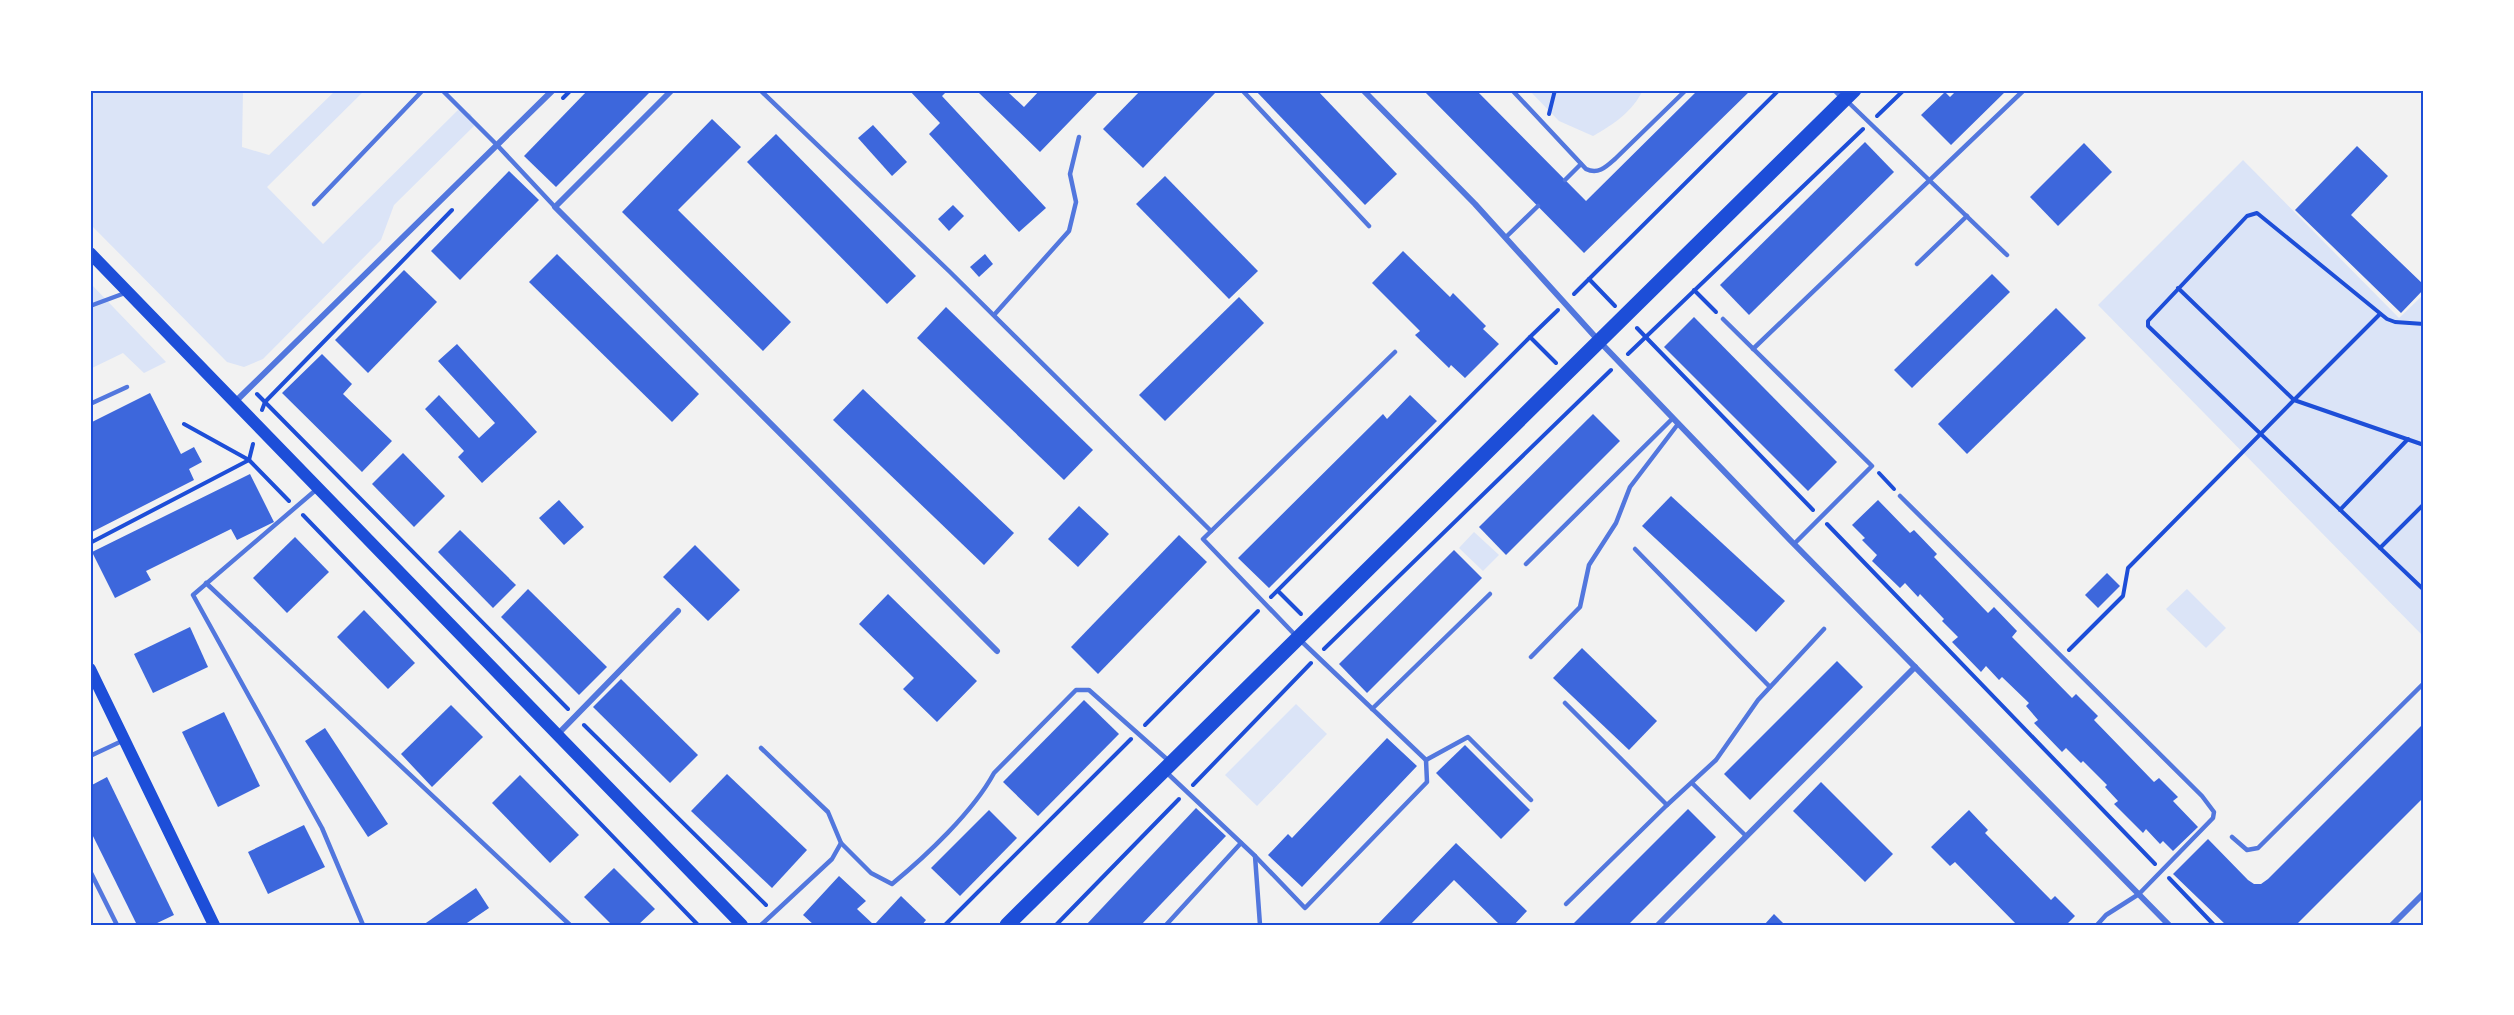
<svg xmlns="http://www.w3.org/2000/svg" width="2514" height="1015" font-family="Raleway,sans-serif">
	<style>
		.green { fill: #dbe4f7 }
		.building { fill: #3d67dc }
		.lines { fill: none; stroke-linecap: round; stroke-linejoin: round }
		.path { stroke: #1d4ed8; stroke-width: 4 }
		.service { stroke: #5277de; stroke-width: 4.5 }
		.minor { stroke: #5277de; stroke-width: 6 }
		.secondary { stroke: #1d4ed8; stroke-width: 12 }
		.primary { stroke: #1d4ed8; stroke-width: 15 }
		.neatline { fill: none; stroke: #1d4ed8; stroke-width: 2 }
	</style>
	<rect width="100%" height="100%" fill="#f2f2f2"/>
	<g class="green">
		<path d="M 90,90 L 243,90 L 242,147 L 269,155 L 336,90 L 365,90 L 267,187 L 323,244 L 458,110 L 471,114 L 474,126 L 394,205 L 381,240 L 263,359 L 244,367 L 227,362 L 90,224 Z"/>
		<path d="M 1529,90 L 1643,90 C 1632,112 1614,124 1593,136 L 1559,121 Z"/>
		<path d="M 2243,160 L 2399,318 L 2424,294 L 2423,636 L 2098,305 Z"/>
		<path d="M 90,283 L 166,362 L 144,373 L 123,353 L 90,369 Z"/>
		<path d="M 1474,532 L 1499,555 L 1483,571 L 1459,548 Z"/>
		<path d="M 2187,589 L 2226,628 L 2206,648 L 2166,609 Z"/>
		<path d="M 1296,704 L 1327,734 L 1257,806 L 1225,775 Z"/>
	</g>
	<g class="building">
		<path d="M 588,90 L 646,90 L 649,93 L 556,187 L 524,156 Z"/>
		<path d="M 909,90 L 948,90 L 942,96 L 1046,208 L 1019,232 L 929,134 L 940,123 Z"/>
		<path d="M 982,90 L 1011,90 L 1009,93 L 1024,107 L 1040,90 L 1100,90 L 1040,152 L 979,93 Z"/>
		<path d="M 1141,90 L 1216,92 L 1143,168 L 1103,129 Z"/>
		<path d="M 1255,90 L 1317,90 L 1397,174 L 1365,205 Z"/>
		<path d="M 1423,90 L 1476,90 L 1586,201 L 1698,90 L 1751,90 L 1584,253 Z"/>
		<path d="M 1957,90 L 2007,90 L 1951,145 L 1921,115 L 1945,92 L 1950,97 Z"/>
		<path d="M 712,119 L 741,147 L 678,210 L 791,322 L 763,351 L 622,212 Z"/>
		<path d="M 873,125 L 907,162 L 892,176 L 858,138 Z"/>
		<path d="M 776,134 L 916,276 L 887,304 L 747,162 Z"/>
		<path d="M 1865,142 L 1894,172 L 1749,315 L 1720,285 Z"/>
		<path d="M 2084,143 L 2112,172 L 2058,226 L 2030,197 Z"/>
		<path d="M 2357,146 L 2388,176 L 2351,215 L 2424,285 L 2424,289 L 2401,313 L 2295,210 Z"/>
		<path d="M 509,171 L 539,200 L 460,280 L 431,251 Z"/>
		<path d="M 1165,176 L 1258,271 L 1229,299 L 1136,204 Z"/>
		<path d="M 953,205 L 964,216 L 949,231 L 938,219 Z"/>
		<path d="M 1403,251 L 1450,297 L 1453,293 L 1486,326 L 1483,329 L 1499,344 L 1465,378 L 1451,365 L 1449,368 L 1415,335 L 1420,331 L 1372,283 Z"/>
		<path d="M 557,254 L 699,394 L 672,422 L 529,282 Z"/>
		<path d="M 985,254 L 993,264 L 979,277 L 970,267 Z"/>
		<path d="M 404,270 L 437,302 L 368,373 L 335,340 Z"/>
		<path d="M 1992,274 L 2010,292 L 1912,388 L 1894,370 Z"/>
		<path d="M 1239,297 L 1264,323 L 1165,421 L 1139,395 Z"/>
		<path d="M 946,307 L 1093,450 L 1064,480 L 917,338 Z"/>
		<path d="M 2056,308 L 2086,338 L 1967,454 L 1938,424 Z"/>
		<path d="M 1694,317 L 1837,462 L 1808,491 L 1664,347 Z"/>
		<path d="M 457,344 L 537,432 L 482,483 L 458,457 L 464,451 L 425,409 L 439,395 L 479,438 L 495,423 L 438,361 Z"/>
		<path d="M 322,354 L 352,384 L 343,394 L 392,441 L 362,472 L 282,393 Z"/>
		<path d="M 863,389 L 1014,533 L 984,565 L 833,420 Z"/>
		<path d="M 150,393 L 181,454 L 194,447 L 202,462 L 189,469 L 194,480 L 90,533 L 90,423 Z"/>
		<path d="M 1410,395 L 1437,421 L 1269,588 L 1238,558 L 1383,414 L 1387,419 Z"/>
		<path d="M 1593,414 L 1620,441 L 1506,555 L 1479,527 Z"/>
		<path d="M 403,453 L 445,496 L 414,527 L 372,484 Z"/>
		<path d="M 250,474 L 274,522 L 237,540 L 231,529 L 146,571 L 151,580 L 115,598 L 92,552 Z"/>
		<path d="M 1671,496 L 1785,601 L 1756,632 L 1642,526 Z"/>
		<path d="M 559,500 L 584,527 L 564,545 L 539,518 Z"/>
		<path d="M 1878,500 L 1910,533 L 1914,530 L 1937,554 L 1934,557 L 1988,613 L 1994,607 L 2017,631 L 2012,637 L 2072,698 L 2076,694 L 2098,716 L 2094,720 L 2154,782 L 2159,778 L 2178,797 L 2173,801 L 2198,827 L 2173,851 L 2163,841 L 2160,844 L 2146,829 L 2143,833 L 2114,804 L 2118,801 L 2105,787 L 2107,785 L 2083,761 L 2081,763 L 2066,748 L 2062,752 L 2034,723 L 2038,720 L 2026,706 L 2029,703 L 2002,677 L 1999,680 L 1986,666 L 1981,672 L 1952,642 L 1958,637 L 1942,621 L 1944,619 L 1920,594 L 1918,597 L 1905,583 L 1900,588 L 1872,561 L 1877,555 L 1862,540 L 1865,538 L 1852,525 Z"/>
		<path d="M 1079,506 L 1109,534 L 1078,567 L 1048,539 Z"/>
		<path d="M 460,530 L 516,585 L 493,608 L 438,552 Z"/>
		<path d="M 1179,535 L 1207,562 L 1098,674 L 1071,647 Z"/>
		<path d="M 295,537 L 329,572 L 287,613 L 253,578 Z"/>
		<path d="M 695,545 L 740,590 L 708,621 L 663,577 Z"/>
		<path d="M 1454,550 L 1482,578 L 1367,693 L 1339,664 Z"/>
		<path d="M 2107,573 L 2120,586 L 2098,608 L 2085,595 Z"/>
		<path d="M 528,589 L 607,667 L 579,695 L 501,617 Z"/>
		<path d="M 888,594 L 977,681 L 937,722 L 903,689 L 914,678 L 859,624 Z"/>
		<path d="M 364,610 L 415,663 L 388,689 L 337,637 Z"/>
		<path d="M 190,627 L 208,667 L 153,693 L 134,654 Z"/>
		<path d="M 1582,648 L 1657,721 L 1629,750 L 1553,678 Z"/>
		<path d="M 1837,661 L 1863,687 L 1750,800 L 1724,774 Z"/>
		<path d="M 621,679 L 698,755 L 670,783 L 593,707 Z"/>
		<path d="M 1084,700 L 1119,734 L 1038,816 L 1003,782 Z"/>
		<path d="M 451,705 L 483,737 L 432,787 L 401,754 Z"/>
		<path d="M 224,712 L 260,786 L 218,807 L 182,732 Z"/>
		<path d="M 2424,723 L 2424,797 L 2296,925 L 2226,925 L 2173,874 L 2208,839 L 2248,880 L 2254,884 L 2261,884 L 2268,879 Z"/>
		<path d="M 325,728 L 388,824 L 368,837 L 305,741 Z"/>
		<path d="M 1387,738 L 1417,766 L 1302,887 L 1268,855 L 1288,834 L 1292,838 Z"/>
		<path d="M 1465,745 L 1530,810 L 1501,839 L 1436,773 Z"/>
		<path d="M 727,774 L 807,850 L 772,888 L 691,811 Z"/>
		<path d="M 520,775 L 579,835 L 550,863 L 492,803 Z"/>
		<path d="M 107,777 L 174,915 L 153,925 L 137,925 L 90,830 L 90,786 Z"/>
		<path d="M 1821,782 L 1893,854 L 1865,882 L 1793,811 Z"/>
		<path d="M 1196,808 L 1226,836 L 1141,925 L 1086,925 Z"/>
		<path d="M 1688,809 L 1716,837 L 1628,925 L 1576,925 L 1574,923 Z"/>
		<path d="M 989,810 L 1017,838 L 960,896 L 931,868 Z"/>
		<path d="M 1969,810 L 1988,830 L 1985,833 L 2051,900 L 2055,896 L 2075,916 L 2066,925 L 2017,925 L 1955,862 L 1950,866 L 1931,847 Z"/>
		<path d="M 304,825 L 325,867 L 268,894 L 248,852 Z"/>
		<path d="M 1456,843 L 1527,911 L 1514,925 L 1500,925 L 1454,880 L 1410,925 L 1377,925 Z"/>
		<path d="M 614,868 L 655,909 L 638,925 L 612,925 L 584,897 Z"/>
		<path d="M 839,876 L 866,901 L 857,909 L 874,925 L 814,925 L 803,915 Z"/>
		<path d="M 476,888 L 489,908 L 464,925 L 423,925 Z"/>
		<path d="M 901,896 L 926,920 L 922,925 L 874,925 Z"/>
		<path d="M 1774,914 L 1785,925 L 1764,925 Z"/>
	</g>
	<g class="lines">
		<g class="path">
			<path d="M 563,98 L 571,90"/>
			<path d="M 1549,114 L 1555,90"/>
			<path d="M 1877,116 L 1904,90"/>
			<path d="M 1589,279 L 1779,90"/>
			<path d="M 2178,288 L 2294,400 L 2380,314"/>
			<path d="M 1694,290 L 1716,312"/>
			<path d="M 1574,294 L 1589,279 L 1615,306"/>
			<path d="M 2424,324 L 2395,322 L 2387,319 L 2257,213 L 2247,216 L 2148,321 L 2148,326 L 2424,590"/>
			<path d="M 1637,328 L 1813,510"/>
			<path d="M 1530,337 L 1558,310"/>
			<path d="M 1628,354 L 1863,129"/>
			<path d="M 257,394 L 568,709"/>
			<path d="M 262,410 L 265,402 L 452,210"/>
			<path d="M 184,424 L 249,460 L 289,501"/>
			<path d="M 1879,473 L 1894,489"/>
			<path d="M 2340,510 L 2408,439"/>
			<path d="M 303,515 L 698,925"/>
			<path d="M 1827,524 L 2155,864"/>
			<path d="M 90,543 L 249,460 L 253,444"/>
			<path d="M 2380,548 L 2424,504"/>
			<path d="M 1278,591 L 1301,614"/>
			<path d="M 1271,597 L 1530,337 L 1556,363"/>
			<path d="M 1324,649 L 1611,370"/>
			<path d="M 2069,650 L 2123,596 L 2128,568 L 2294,400 L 2424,445"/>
			<path d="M 584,725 L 766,905"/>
			<path d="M 1145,725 L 1258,611"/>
			<path d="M 1193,785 L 1311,663"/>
			<path d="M 2169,878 L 2214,925"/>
			<path d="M 945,925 L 1131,739"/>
			<path d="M 1056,925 L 1179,799"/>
		</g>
		<g class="service">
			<path d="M 442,90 L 497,145 L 555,207"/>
			<path d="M 760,90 L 950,272 L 1211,531"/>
			<path d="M 1242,90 L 1369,226"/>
			<path d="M 1512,90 L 1586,169 C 1598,175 1606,167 1615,159 L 1686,90"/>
			<path d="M 1834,90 L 1842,98"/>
			<path d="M 1847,101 L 2007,255"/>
			<path d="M 1565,180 L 1581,164"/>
			<path d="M 314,204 L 423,90"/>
			<path d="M 1506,237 L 1538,206"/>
			<path d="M 1917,264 L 1967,216"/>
			<path d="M 90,306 L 125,293"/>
			<path d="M 994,315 L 1069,231 L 1076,202 L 1070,174 L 1079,137"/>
			<path d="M 1723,319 L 1872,466 L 1794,544"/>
			<path d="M 1753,349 L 2024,90"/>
			<path d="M 1395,352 L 1203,539 L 1298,638 L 1426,760 L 1468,737 L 1531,800"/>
			<path d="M 90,404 L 127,387"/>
			<path d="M 317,489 L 193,595 L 322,828 L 363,925"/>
			<path d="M 1900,496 L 2202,796 L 2214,812 L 2213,818 L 2139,894 L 2106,915 L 2097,925"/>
			<path d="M 1635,549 L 1770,687"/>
			<path d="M 1526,564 L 1673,418"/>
			<path d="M 206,583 L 570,925"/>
			<path d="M 1531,657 L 1580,607 L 1589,565 L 1616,523 L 1630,487 L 1678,424"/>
			<path d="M 1565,703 L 1667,805 L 1716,760 L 1758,700 L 1824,629"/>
			<path d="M 1372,709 L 1490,594"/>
			<path d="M 90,756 L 122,741"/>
			<path d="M 1166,772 L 1255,856 L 1305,908 L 1427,782 L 1426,760"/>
			<path d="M 1692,783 L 1746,836"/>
			<path d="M 2232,837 L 2247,850 L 2258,848 L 2424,683"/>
			<path d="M 841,843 L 871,873 L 892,884 C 926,856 973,812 994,773 L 1076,690 L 1089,690 L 1169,761"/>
			<path d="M 1255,856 L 1260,925"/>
			<path d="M 90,871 L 117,925"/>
			<path d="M 1566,904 L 1667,805"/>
			<path d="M 761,925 L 832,859 L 841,843 L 828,812 L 761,748"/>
			<path d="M 1166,925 L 1241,843"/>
		</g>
		<g class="minor">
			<path d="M 672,90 L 555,207 L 997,651"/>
			<path d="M 1363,90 L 1475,204 L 1599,341 L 1791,541 L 2169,925"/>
			<path d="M 235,402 L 553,90"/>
			<path d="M 558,734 L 678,611"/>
			<path d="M 1658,925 L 1915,667"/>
			<path d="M 2392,925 L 2424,893"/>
		</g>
		<g class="secondary">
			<path d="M 90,253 L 742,925"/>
			<path d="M 90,669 L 214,925"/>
		</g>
		<path class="primary" d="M 1007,925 L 1854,90"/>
	</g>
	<rect width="2514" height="1015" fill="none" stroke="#ffffff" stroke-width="183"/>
	<rect x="92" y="92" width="2330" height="832" class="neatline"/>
</svg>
